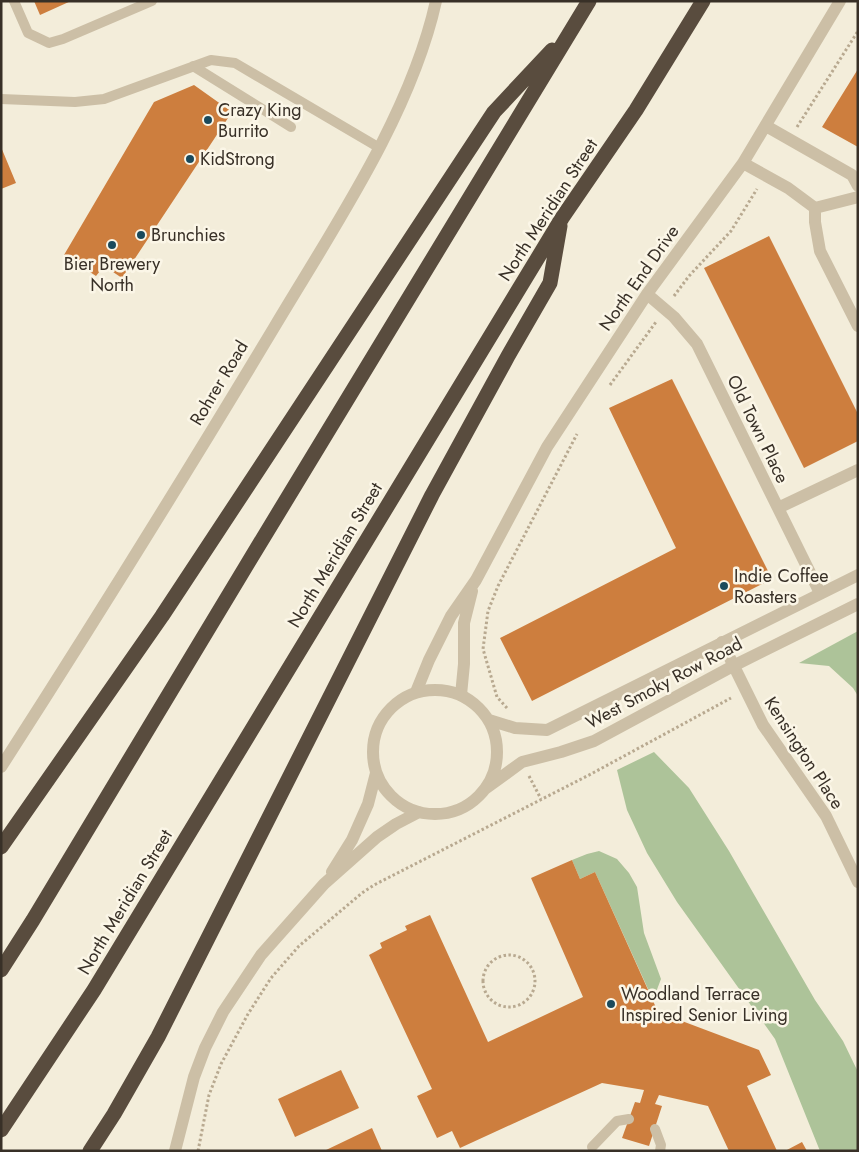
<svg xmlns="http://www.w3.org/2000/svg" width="859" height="1152" font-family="Jost,sans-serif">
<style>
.green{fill:#adc399}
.building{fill:#cd7e3e}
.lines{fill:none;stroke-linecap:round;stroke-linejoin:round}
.path{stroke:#b8a990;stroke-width:3;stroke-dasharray:2.5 2.5;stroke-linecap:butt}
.service{stroke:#ccbfa6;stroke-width:10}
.minor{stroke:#ccbfa6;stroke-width:12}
.tertiary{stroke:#ccbfa6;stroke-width:12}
.motorway{stroke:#594c3e;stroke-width:15}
.poi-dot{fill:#1a4a5c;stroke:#fbf6e7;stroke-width:2}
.labels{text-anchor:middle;stroke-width:5;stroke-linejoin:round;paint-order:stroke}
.poi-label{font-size:18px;fill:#383027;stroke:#fbf6e7;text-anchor:start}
.street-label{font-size:18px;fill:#383027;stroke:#fbf6e7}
</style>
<rect width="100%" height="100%" fill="#f3edda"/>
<!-- green -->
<path class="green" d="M858,631v65l-5,-8 -24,-22 -30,-3z
M654,752l35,36 40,63 86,149 28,41 15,31v79h-38l-45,-112 -98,-137 -30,-49 -20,-43 -10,-40z
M599,851l18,8 12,14 8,14 7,46 17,46 -8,21 -58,-128 -15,7 -8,-19 15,-6z"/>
<!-- building -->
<path class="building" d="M34,1h37l-31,14z
M858,69v78l-36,-20z
M194,85l38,27 -110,166 -18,-12 -8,10 -32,-21 90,-153z
M1,147l15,36 -15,6z
M769,236l89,178v27l-54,27 -100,-200z
M672,379l100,200 -240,122 -32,-63 176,-90 -67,-140z
M572,860l8,19 15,-7 63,140 101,38 12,25 -24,11 30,65h-48l-21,-45 -49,-11 -4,9 7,2 -13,40 -27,-8 13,-36 5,1 4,-13 -42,-7 -142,65 -8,-17 -15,7 -20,-42 15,-7 -63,-134 13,-7 -2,-5 27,-13 -2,-4 25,-11 58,127 95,-45 -52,-119z
M341,1070l18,38 -64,29 -17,-38z
M372,1128l10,23h-58z
M802,1142l5,9h-22z"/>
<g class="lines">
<!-- path -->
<path class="path" d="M797,127l61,-96
M674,296l15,-20 42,-45 26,-42
M610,385l46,-63
M507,708l-10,-11 -14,-48 5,-38 10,-25 79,-152
M529,776l12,23
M483 981a26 26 0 1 1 52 0a26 26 0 1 1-52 0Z
M198,1151l11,-56 12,-31 27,-50 23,-36 28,-32 63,-53 12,-8 217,-111 140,-76"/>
<!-- service -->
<path class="service" d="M14,1l14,32 21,10 14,-4 89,-38
M193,66l98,61
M1,99l74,3 29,-3 107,-39 24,3 143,84
M655,1129l6,16 -1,6
M592,1147l25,-26 12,-2"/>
<!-- minor -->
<path class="minor" d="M766,126l86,49 6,11
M743,163l45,25 27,20 43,-11
M815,208v14l5,29 38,75
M647,294l27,23 23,27 123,249
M778,508l80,-38
M722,642l41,83 63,91 32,66
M416,692l13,-32 22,-44 25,-36 71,-133 100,-153 96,-131 97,-162
M461,695l3,-31v-41l8,-32
M1,767c94,-146 185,-293 274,-441 59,-99 136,-212 161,-325"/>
<!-- tertiary -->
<path class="tertiary" d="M373 752a62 62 0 1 1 124 0a62 62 0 1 1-124 0Z
M489,720l26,8 32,2 311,-155
M485,789l37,-27 39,-10 33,-11 139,-75 125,-62
M332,872l20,-32 16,-36 8,-31
M175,1151l19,-74 11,-29 18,-36 38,-57 63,-71 53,-47 19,-13 23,-12"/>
<!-- motorway -->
<path class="motorway" d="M1,847l161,-231 332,-504 58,-62
M1,970l32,-50 215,-357 341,-562
M1,1130l93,-140 468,-772 74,-108 67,-109
M90,1151l24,-37 44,-77 274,-542 76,-139 42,-73 10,-57"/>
</g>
<!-- markers -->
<g class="poi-dot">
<circle cx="208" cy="120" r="5"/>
<circle cx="190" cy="159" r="5"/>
<circle cx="141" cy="235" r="5"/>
<circle cx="112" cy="245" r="5"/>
<circle cx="724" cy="586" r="5"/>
<circle cx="611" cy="1004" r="5"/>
</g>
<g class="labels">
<!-- poi labels -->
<g class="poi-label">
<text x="218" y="116">Crazy King<tspan x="218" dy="21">Burrito</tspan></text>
<text x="200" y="165">KidStrong</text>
<text x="151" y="241">Brunchies</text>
<text x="112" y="270" text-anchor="middle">Bier Brewery<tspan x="112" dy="21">North</tspan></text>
<text x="734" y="582">Indie Coffee<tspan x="734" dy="21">Roasters</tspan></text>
<text x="621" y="1000">Woodland Terrace<tspan x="621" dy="21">Inspired Senior Living</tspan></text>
</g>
<!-- street labels -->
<g class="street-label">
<text transform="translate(548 210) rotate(-57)" y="6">North Meridian Street</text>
<text transform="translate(639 278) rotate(-55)" y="6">North End Drive</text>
<text transform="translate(219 383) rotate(-59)" y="6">Rohrer Road</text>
<text transform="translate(758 429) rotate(64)" y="6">Old Town Place</text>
<text transform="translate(335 555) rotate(-59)" y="6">North Meridian Street</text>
<text transform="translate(664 683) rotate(-28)" y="6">West Smoky Row Road</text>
<text transform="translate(804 753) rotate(57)" y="6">Kensington Place</text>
<text transform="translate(125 902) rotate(-59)" y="6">North Meridian Street</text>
</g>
</g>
<!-- border -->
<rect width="859" height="1152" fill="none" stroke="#383027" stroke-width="5"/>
</svg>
